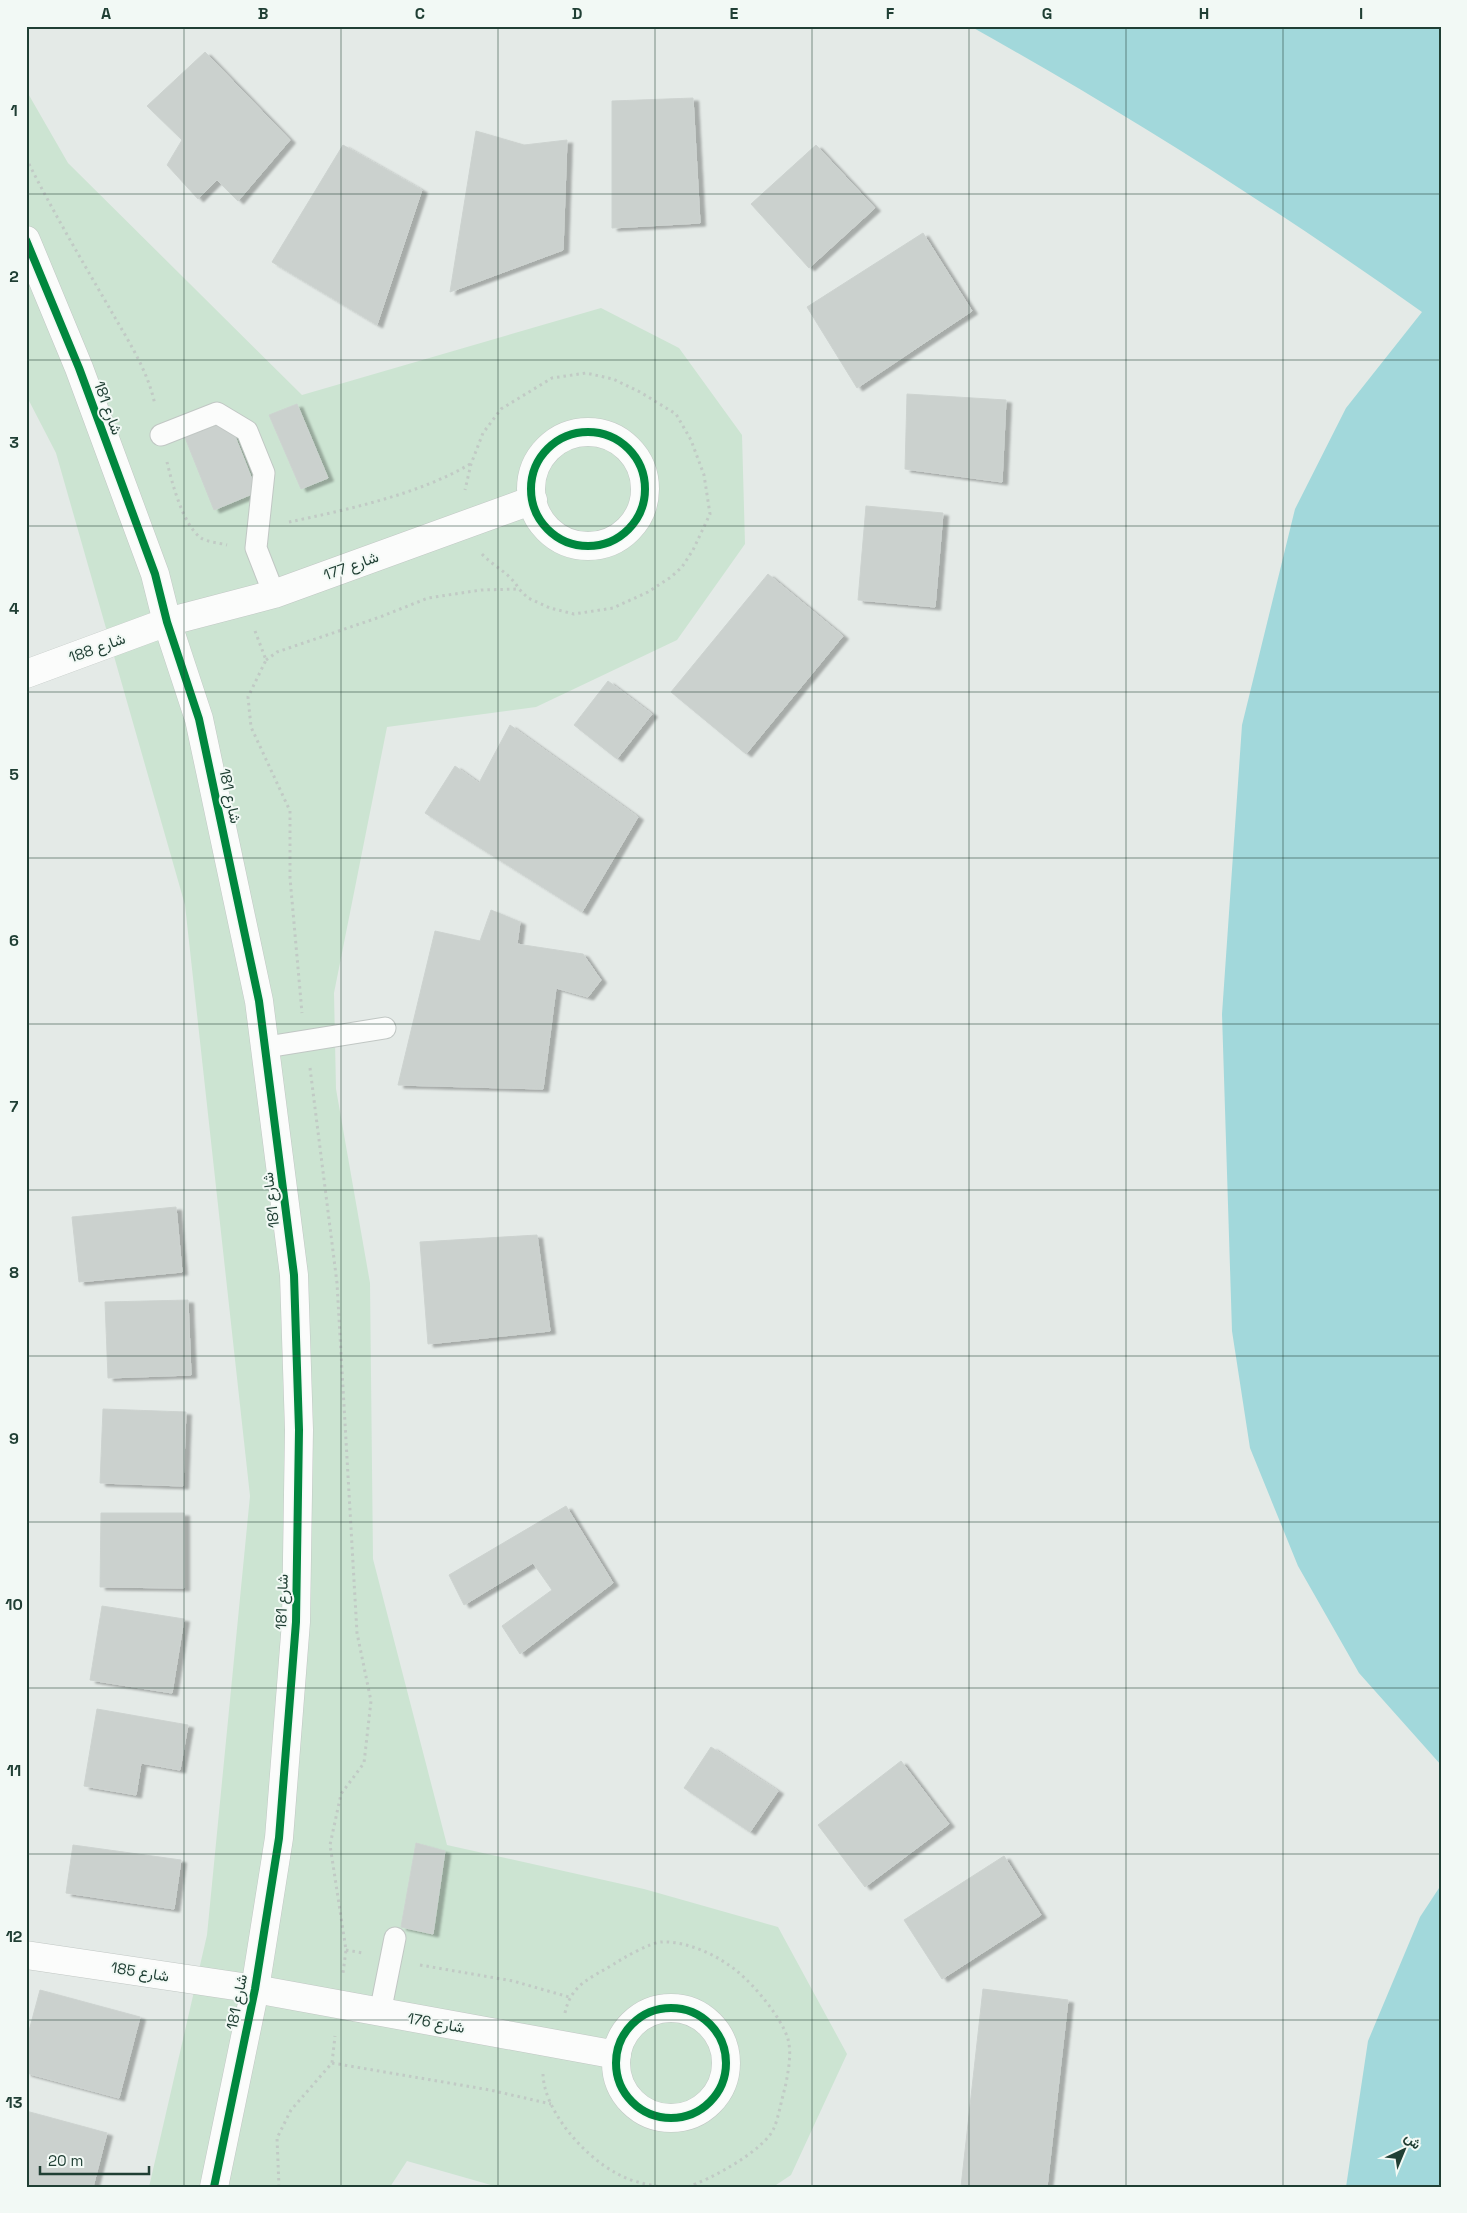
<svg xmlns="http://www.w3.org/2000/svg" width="1467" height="2213" font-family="'Space Grotesk',Vazirmatn,sans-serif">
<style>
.green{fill:#cce4d2}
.water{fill:#a2d8db}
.building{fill:#cbd1ce;stroke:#cdd3d0;filter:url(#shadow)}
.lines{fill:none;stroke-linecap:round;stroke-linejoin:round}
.lane-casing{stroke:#c1c7c4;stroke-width:23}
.street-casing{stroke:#c1c7c4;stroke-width:29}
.path{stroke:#c1cac5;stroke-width:3;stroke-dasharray:2.5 4;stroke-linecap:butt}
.lane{stroke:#fbfcfb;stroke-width:21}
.street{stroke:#fbfcfb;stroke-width:28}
.cycleway-casing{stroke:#f2f9f5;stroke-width:11}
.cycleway{stroke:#00873e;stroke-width:8}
.grid{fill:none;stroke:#203f34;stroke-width:1;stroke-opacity:0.55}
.labels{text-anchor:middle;stroke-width:4;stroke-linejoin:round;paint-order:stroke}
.street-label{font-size:15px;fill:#203f34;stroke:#f2f9f5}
.neatline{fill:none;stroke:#203f34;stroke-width:2}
.grid-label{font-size:16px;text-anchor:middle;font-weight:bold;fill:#203f34}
</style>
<defs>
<filter id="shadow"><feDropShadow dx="5.5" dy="3" stdDeviation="1" flood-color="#0004"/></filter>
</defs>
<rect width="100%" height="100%" fill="#e4eae7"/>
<!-- green -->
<path class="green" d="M26,90l42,73 234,232 299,-87 78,40 63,87 3,109 -68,96 -141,67 -149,20 -53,266 2,96 34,194 3,276 74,286 197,44 134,38 69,127 -56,121 -18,12h-275l-91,-26 -17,26h-241l58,-252 43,-439 -65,-591 -129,-452 -30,-58z"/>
<!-- water -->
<path class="water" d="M970,26h471v1739l-82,-92 -61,-107 -48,-118 -18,-117 -10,-317 20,-289 53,-216 51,-101 76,-96c-145,-103 -296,-199 -452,-286z
M1441,1885v302h-95l22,-146 52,-124z"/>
<!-- building -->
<path class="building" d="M205,52l85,88 -52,61 -21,-21 -19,19 -31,-34 15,-25 -35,-34z
M693,98l7,125 -88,5v-127z
M476,131l48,14 43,-5 -4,110 -113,42z
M343,145l79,45 -45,135 -105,-63z
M816,145l59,63 -66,60 -58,-64z
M923,233l49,78 -115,77 -50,-81z
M907,394l99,6 -4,82 -97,-13z
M297,404l31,74 -27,11 -32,-74z
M229,421l28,71 -43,18 -30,-75z
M866,506l77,7 -8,94 -77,-7z
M768,574l75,62 -97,118 -75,-62z
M608,681l44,33 -35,45 -43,-34z
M510,725l128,92 -56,95 -157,-99 30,-47 24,17z
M491,910l29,12 -3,22 66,10 18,26 -13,17 -32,-9 -13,101 -145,-4 37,-154 45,10z
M176,1207l6,65 -103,10 -7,-65z
M537,1235l13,96 -122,13 -8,-102z
M188,1300l3,75 -83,3 -3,-76z
M103,1409l83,3 -3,74 -83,-3z
M566,1506l47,77 -93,71 -18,-28 50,-36 -19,-27 -69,42 -15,-30z
M101,1513h83v75l-84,-1z
M102,1606l82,13 -12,74 -82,-13z
M97,1709l91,16 -8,45 -39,-7 -5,32 -52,-9z
M711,1747l67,44 -28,41 -66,-44z
M901,1761l48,63 -84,63 -47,-62z
M416,1843l29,8 -12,83 -32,-7z
M73,1845l108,15 -7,49 -108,-16z
M1004,1856l37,59 -99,64 -38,-59z
M983,1989l85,11 -21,187h-86z
M40,1990l100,27 -21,81 -93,-25v-31z
M26,2111l81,22 -14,54h-67z"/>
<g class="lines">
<defs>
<path id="lane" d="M161,435l56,-22 30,18 17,42 -8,75 18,46
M267,1047l118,-19
M380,2013l15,-75"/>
<path id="street" d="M26,240l53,128 76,206 12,48 32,97 60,282 35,274 5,155 -3,192 -17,216 -24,151 -41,198
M531 489a57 57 0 1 1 114 0a57 57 0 1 1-114 0Z
M26,674l141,-52 107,-28 259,-94
M26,1955l229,34 362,66
M616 2063a55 55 0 1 1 110 0a55 55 0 1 1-110 0Z"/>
</defs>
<!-- lane casing -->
<use href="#lane" class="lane-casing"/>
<!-- street casing -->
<use href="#street" class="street-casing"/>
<!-- path -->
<path class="path" d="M26,158c26,52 55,101 84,151 17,30 38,61 45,96
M167,462c5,21 16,63 34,76 6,4 19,5 26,7
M289,522c57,-12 131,-28 181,-58
M482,554c12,13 28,19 37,35
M255,631l11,29 -18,37 3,30 39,84v67l12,135
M266,660l11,-8 103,-35 48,-19 53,-8 38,-1 9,9 22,10 24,6 39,-6 35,-16 23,-15 11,-10 11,-17 17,-36 -6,-39 -13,-35 -15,-26 -36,-22 -27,-13 -27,-6 -34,5 -51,31 -18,24 -12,31 -6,26
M310,1068l27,215 20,350 14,68 -7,62 -23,31 -11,51 16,105 -3,23
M346,1950l17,3
M420,1965l93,16 56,16
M565,2013c6,-29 26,-35 49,-49 9,-6 37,-22 48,-22 26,-1 57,14 76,30 17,14 43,45 50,67 4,15 0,34 -3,49 -4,13 -6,28 -11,40 -9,22 -64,52 -87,59
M332,2063l158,27 61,14
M543,2074c1,37 41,82 73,99 13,8 29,11 44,14
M279,2187l-2,-49 14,-28 41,-47 3,-27"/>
<!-- lane -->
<use href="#lane" class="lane"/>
<!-- street -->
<use href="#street" class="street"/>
<defs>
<path id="cycleway" d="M26,240l53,128 76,206 12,48 32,97 60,282 35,274 5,155 -3,192 -17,216 -24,151 -41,198
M531 489a57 57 0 1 1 114 0a57 57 0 1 1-114 0Z
M616 2063a55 55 0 1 1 110 0a55 55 0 1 1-110 0Z"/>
</defs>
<!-- cycleway casing -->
<use href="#cycleway" class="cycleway-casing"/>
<!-- cycleway -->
<use href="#cycleway" class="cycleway"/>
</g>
<!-- grid -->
<path class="grid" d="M184,26v2161M341,26v2161M498,26v2161M655,26v2161M812,26v2161M969,26v2161M1126,26v2161M1283,26v2161M26,194h1415M26,360h1415M26,526h1415M26,692h1415M26,858h1415M26,1024h1415M26,1190h1415M26,1356h1415M26,1522h1415M26,1688h1415M26,1854h1415M26,2020h1415"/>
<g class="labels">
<!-- street labels -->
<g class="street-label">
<text transform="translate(108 408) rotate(70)" y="5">شارع 181</text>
<text transform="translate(351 566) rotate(-20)" y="5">شارع 177</text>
<text transform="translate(97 648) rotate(-20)" y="5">شارع 188</text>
<text transform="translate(230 796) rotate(78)" y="5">شارع 181</text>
<text transform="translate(271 1200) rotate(-97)" y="5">شارع 181</text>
<text transform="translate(282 1602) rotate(-88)" y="5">شارع 181</text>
<text transform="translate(140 1972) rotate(9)" y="5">شارع 185</text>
<text transform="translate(237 2002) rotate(-79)" y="5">شارع 181</text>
<text transform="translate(436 2023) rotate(10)" y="5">شارع 176</text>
</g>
</g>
<!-- border -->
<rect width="1467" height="2213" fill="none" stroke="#f2f9f5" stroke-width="55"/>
<!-- north arrow -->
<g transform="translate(1404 2150) rotate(44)" stroke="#f2f9f5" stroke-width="4" paint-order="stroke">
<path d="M0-4L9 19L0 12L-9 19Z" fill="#203f34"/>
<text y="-8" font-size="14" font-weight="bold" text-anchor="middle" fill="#203f34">ش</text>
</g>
<!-- scale -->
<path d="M40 2166v8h109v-8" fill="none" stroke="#203f34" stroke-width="2.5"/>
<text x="48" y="2166" font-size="15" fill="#203f34" stroke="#f2f9f5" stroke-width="4" paint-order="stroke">20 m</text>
<rect x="28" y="28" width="1412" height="2158" class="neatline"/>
<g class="grid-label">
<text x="106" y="19">A</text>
<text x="263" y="19">B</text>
<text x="420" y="19">C</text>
<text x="577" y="19">D</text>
<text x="734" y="19">E</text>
<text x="890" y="19">F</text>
<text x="1047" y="19">G</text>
<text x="1204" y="19">H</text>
<text x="1361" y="19">I</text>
<text x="14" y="116">1</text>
<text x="14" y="282">2</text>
<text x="14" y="448">3</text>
<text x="14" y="614">4</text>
<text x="14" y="780">5</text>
<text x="14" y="946">6</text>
<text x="14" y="1112">7</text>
<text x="14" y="1278">8</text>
<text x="14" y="1444">9</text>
<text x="14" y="1610">10</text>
<text x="14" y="1776">11</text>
<text x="14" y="1942">12</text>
<text x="14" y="2108">13</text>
</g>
</svg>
